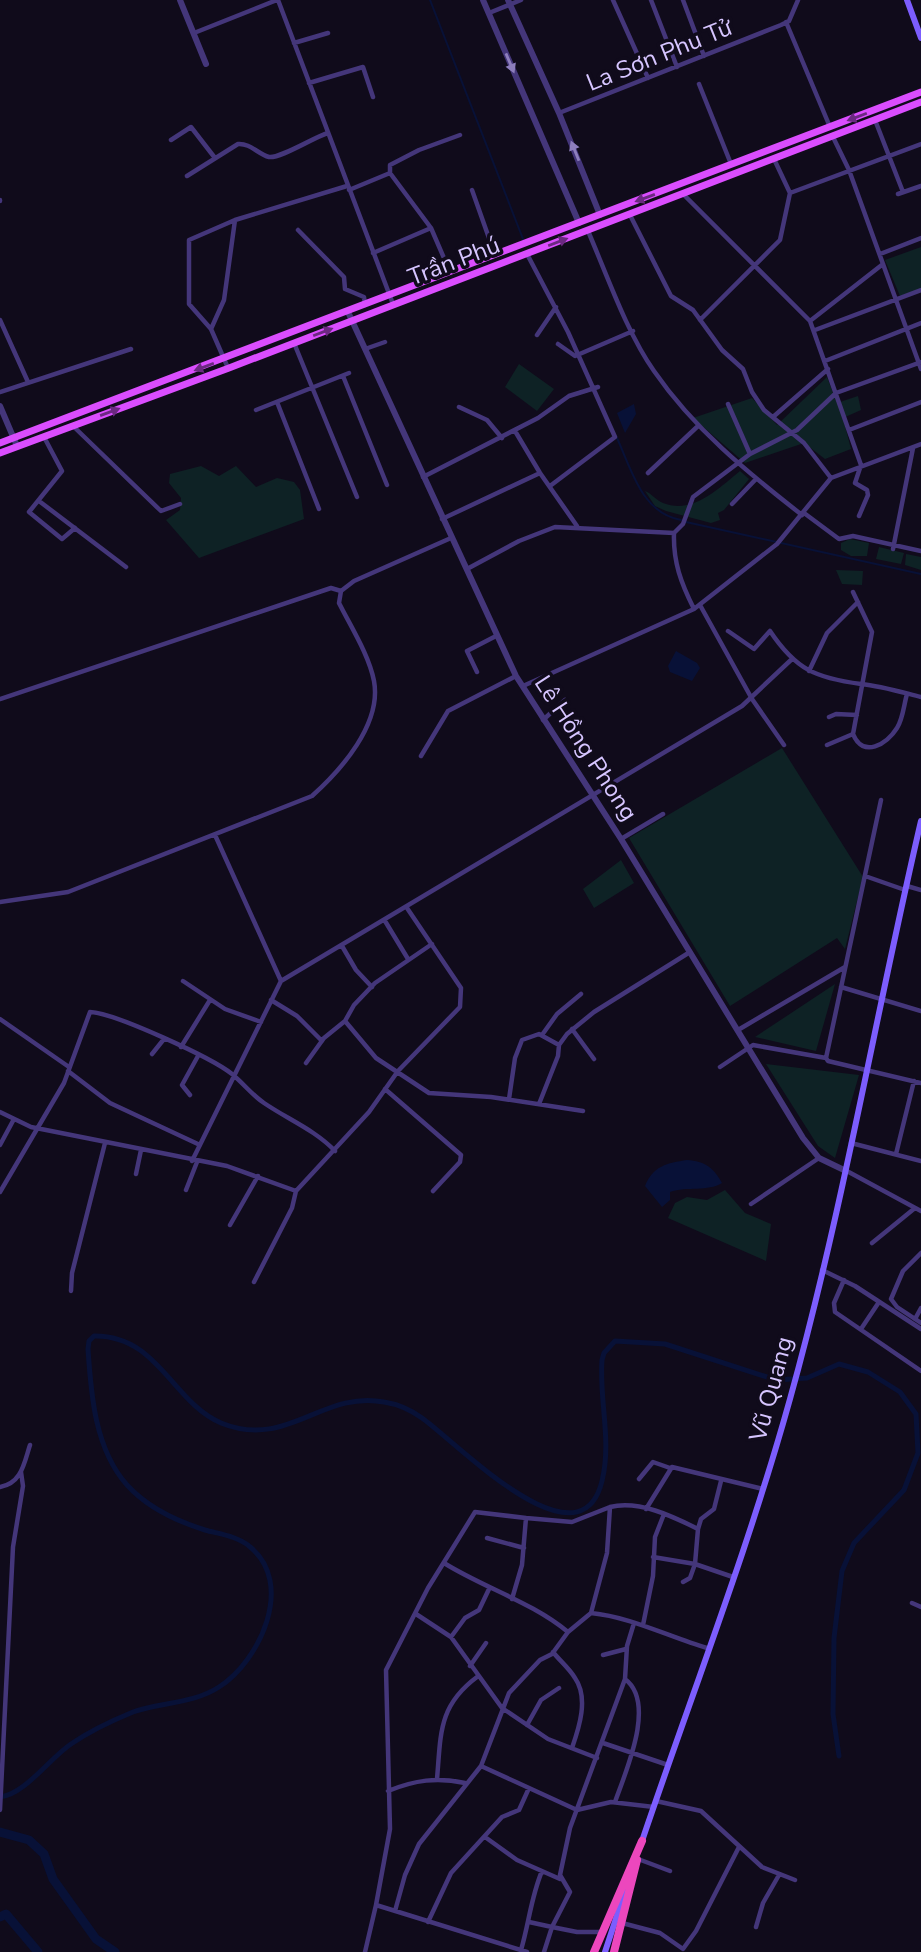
<svg xmlns="http://www.w3.org/2000/svg" width="921" height="1952" font-family="'Nunito Sans',sans-serif">
<style>
.green{fill:#0e2225}
.water{fill:#081137}
.lines{fill:none;stroke-linecap:round;stroke-linejoin:round}
.stream{stroke:#081137;stroke-width:2}
.canal{stroke:#081137;stroke-width:5}
.river{stroke:#081137;stroke-width:9}
.minor{stroke:#44367a;stroke-width:4.5}
.tertiary{stroke:#44367a;stroke-width:6}
.secondary{stroke:#7c5dfe;stroke-width:6}
.primary{stroke:#da4dfe;stroke-width:7}
.trunk{stroke:#ec47bd;stroke-width:8}
.oneway{fill:#8d7ebc}
.oneway2{fill:#6b2981}
.labels{text-anchor:middle;stroke-width:7;stroke-linejoin:round;paint-order:stroke}
.street-label{font-size:24px;fill:#d6c5ff;stroke:#100b1b}
</style>
<rect width="100%" height="100%" fill="#100b1b"/>
<!-- green -->
<path class="green" d="M921,247v42l-21,7 -15,-36z
M519,364l35,25 -17,22 -32,-24z
M827,377l10,26 21,-7 3,14 -18,8 8,31 -26,10 -21,-16 -59,20 -52,-45 59,-20 25,27z
M201,466l18,10 17,-10 20,21 21,-9 17,4 6,8 4,29 -105,39 -33,-38 14,-10 1,-12 -12,-15 1,-9z
M740,471l9,8 -25,31 -6,3 2,7 -9,3 -45,-12 -11,-5 -10,-15c6,2 11,9 18,12 30,12 56,-15 77,-32z
M850,539l19,4 -2,13h-16l-10,-6v-7z
M879,547l25,6 -3,11 -25,-5z
M906,554l15,3v13l-16,-5z
M836,570l27,1 -1,14 -20,-1z
M782,748l81,129 -18,72 -8,-11 -107,68 -101,-168z
M621,860l13,23 -40,25 -11,-19z
M835,984l-19,67 -61,-14z
M766,1064l93,11 -24,83 -17,-12z
M725,1190l20,23 26,11 -5,37 -98,-43 7,-15 12,-6 20,3z"/>
<!-- water -->
<path class="water" d="M634,404l2,10 -11,19 -8,-20z
M676,651l21,12 3,5 -8,13 -22,-9 -2,-6z
M687,1160c18,1 27,8 35,23 -14,9 -35,3 -52,9v8l-8,7 -17,-21c8,-20 22,-23 42,-26z"/>
<g class="lines">
<!-- stream -->
<path class="stream" d="M430,0l93,239
M617,438c15,33 25,75 64,82
M686,522l235,52"/>
<!-- canal -->
<path class="canal" d="M0,1797c24,-2 50,-39 71,-53 19,-13 40,-23 62,-32 28,-10 60,-8 86,-25 41,-26 77,-104 30,-141 -12,-10 -30,-12 -44,-16 -29,-9 -58,-23 -78,-45 -32,-36 -36,-90 -39,-136l1,-8 5,-5c64,-1 78,66 127,87 66,27 101,-33 163,-21 13,2 27,8 38,16 33,23 158,154 180,63 10,-41 -3,-80 0,-121l2,-7 11,-12 50,3 111,36 31,-2 32,-14 29,8 32,20 16,22 2,39 -14,37 -50,53 -12,28 -8,67 -1,76 6,42"/>
<!-- river -->
<path class="river" d="M0,1832l29,8 15,14 9,25 43,60 19,13
M0,1917l6,-3 32,38"/>
<!-- minor -->
<path class="minor" d="M278,0l115,304
M613,0l35,78
M651,0l26,67
M683,0l21,56
M489,13l32,-13
M786,22l44,105
M194,33l83,-33
M294,43l34,-10
M309,83l54,-16 10,30
M699,84l32,80
M559,113l222,-88 8,-4 9,-21
M875,120l28,72
M833,137l16,33 72,199
M171,140l20,-13 24,31
M390,173l41,55
M187,176l51,-32c12,-1 20,10 31,13 11,2 45,-20 59,-24
M349,190l41,-17v-8l29,-15 41,-15
M472,190l23,65
M790,193l131,-49
M683,194l127,127 51,144 -6,18 12,7 1,5 -9,21
M898,194l23,-8
M0,201v-1
M630,215l41,81 22,14 29,40 21,19 9,23 12,18 40,33 27,35
M298,230l46,47 1,12 19,8 1,8
M588,231c19,44 39,102 66,140 40,58 93,101 148,144
M373,253l58,-25 19,44
M527,254l41,78 47,105 -65,49
M880,254l41,-16
M0,320l28,62
M700,320l80,-80 10,-47 -16,-34
M810,321l73,-57
M211,329l-22,-25v-64l46,-20
M815,330l106,-40
M537,335l19,-28
M294,343l63,154
M558,344l17,12 58,-25
M365,349l20,-7
M825,361l96,-38
M228,368l-17,-39 13,-29 11,-80 112,-34
M343,376l44,109
M0,392l131,-43
M277,402l42,107
M728,404l22,50
M459,407l28,13 15,18
M256,410l93,-37
M773,417l55,-48
M73,426l88,85 19,-7
M849,430l72,-28
M515,431l25,42 37,53
M44,437l18,34 -33,41 33,27 13,-11
M648,473l50,-47
M423,477l115,-59 31,-22 29,-9
M39,501l87,66
M732,504l24,-25
M804,513l35,26 14,-3 68,15
M442,519l98,-46
M893,549l20,-101
M467,569l52,-28 36,-14 119,6
M853,592l19,40 -19,102c10,25 34,10 44,-6 6,-9 7,-24 10,-34
M700,605l52,94 32,46
M694,609c-13,-26 -21,-47 -20,-76l9,-9 10,-27 57,-43 47,-24 39,-37 85,-31
M728,631l26,18 16,-18c26,39 46,47 91,53 20,2 40,8 60,13
M809,671l18,-38 31,-31
M477,672l-10,-21 29,-15
M523,686l171,-77 83,-65 54,-66 90,-34
M0,699l331,-111 10,3
M829,717l7,-3 21,1
M543,720l22,-20
M827,745l26,-11
M421,756l27,-45 68,-35
M881,800l-55,258 2,3 93,22
M215,835l66,146
M621,839l42,-25
M865,876l40,14
M907,886l14,4
M0,902l68,-10 244,-96c29,-26 70,-72 62,-115 -5,-26 -23,-54 -35,-78l2,-12 13,-10 97,-43
M385,921l23,38
M342,946l14,24 16,17
M183,981l42,28 36,13
M841,987l80,24
M271,1000l26,16 25,25
M0,1019l69,48
M345,1021l31,37 53,35 62,4 92,14
M572,1029l22,30
M738,1030l107,-63
M542,1035l15,-21 24,-20
M181,1047l29,-47
M152,1054l12,-15
M306,1063l18,-25 21,-17 9,-16 21,-22 57,-39
M720,1067l33,-22 73,13
M68,1071l42,32 90,42
M385,1089l76,66 -1,7 -27,29
M190,1095l-8,-10 16,-29
M509,1099l6,-41 7,-18 17,-6 20,11
M539,1104l19,-48 1,-11 8,-11 27,-22 96,-60
M0,1112l31,15 196,39 69,25
M851,1143l70,18
M0,1145l14,-26
M896,1154l18,-73
M192,1161l89,-180 461,-275 50,-47
M845,1170l76,41
M136,1174l5,-24
M186,1190l11,-28
M0,1192l64,-109 26,-71c25,1 122,46 142,62 12,10 20,21 32,29 25,17 51,27 71,48
M751,1204l68,-46
M230,1225l28,-49
M872,1243l43,-35
M921,1253l-18,18 -12,28 6,8 24,16
M822,1270l33,16 66,43
M844,1280l-10,23 1,9 86,59
M254,1282l38,-74 4,-17 73,-79 29,-41 62,-64 1,-19 -54,-80
M71,1291l1,-18 33,-130
M915,1319l6,-11
M861,1329l18,-27
M639,1479l14,-17 17,6
M0,1487c22,-4 24,-24 30,-42
M646,1509l26,-42 91,22
M526,1518l46,4 38,-15
M698,1529l3,-10 13,-10 7,-28
M487,1538l37,10
M653,1557l42,7 -5,14 -7,4
M444,1563c40,25 88,39 124,69
M912,1603l9,4
M591,1613c40,4 78,24 116,35
M416,1614l35,23 51,71 46,31 49,19
M643,1625l10,-49 2,-39 9,-23
M451,1637l14,-19 14,-8 10,-21
M553,1652c7,9 16,16 22,26 14,20 4,50 -3,70
M603,1655l23,-6
M470,1666l16,-23
M625,1679l2,-33 7,-23
M527,1725l14,-25 18,-12
M603,1743l65,22
M437,1779c4,-45 1,-73 40,-102
M388,1791c27,-11 49,-14 77,-8
M656,1801l45,10 61,56 33,13
M654,1807l-43,-5 -34,8 -96,-44 28,-73 31,-33 12,-6 16,-22 23,-19 16,-60 3,-46c29,-7 62,9 88,22l-3,35 38,13
M0,1810l13,-263 10,-61 -2,-14
M485,1837l32,23 43,19
M638,1859l32,12
M376,1905l14,-76 -4,-159 42,-82 47,-76 51,6 -4,47 -10,34
M395,1911l10,-36 14,-31 62,-78
M428,1922l23,-49 51,-56 17,-7 10,-22
M529,1922l23,5 -8,25
M622,1923l38,10 23,16 13,-18 43,-84
M756,1927l7,-24 16,-28
M602,1932h-25l-25,-5 18,-35 -10,-17 10,-47 55,-149c32,24 0,94 -10,123
M521,1950c8,-27 10,-53 21,-79
M365,1952l11,-47 151,47"/>
<!-- tertiary -->
<path class="tertiary" d="M180,0l26,64
M483,0l96,223
M508,0l51,113 41,102
M348,312l168,364 105,163 182,299 16,20 25,12
M0,406l17,40"/>
<!-- secondary -->
<path class="secondary" d="M907,0l14,38
M641,1844c50,-148 107,-294 149,-445 53,-190 86,-386 131,-578
M605,1952l21,-64"/>
<!-- primary -->
<path class="primary" d="M0,443l921,-351
M0,453l229,-85 692,-266"/>
<!-- trunk -->
<path class="trunk" d="M594,1952l48,-111
M614,1952l23,-92"/>
</g>
<!-- one-way arrows -->
<defs><path id="oneway-solid" d="M-6-.8H1V-3.2L6.5 0L1 3.2V.8H-6Z" transform="scale(1.75)"/></defs>
<g class="oneway">
<use href="#oneway-solid" transform="translate(510 63) rotate(67)"/>
<use href="#oneway-solid" transform="translate(575 151) rotate(-112)"/>
</g>
<g class="oneway2">
<use href="#oneway-solid" transform="translate(857 117) rotate(159)"/>
<use href="#oneway-solid" transform="translate(645 198) rotate(160)"/>
<use href="#oneway-solid" transform="translate(558 242) rotate(-21)"/>
<use href="#oneway-solid" transform="translate(323 332) rotate(-21)"/>
<use href="#oneway-solid" transform="translate(204 367) rotate(159)"/>
<use href="#oneway-solid" transform="translate(110 412) rotate(-20)"/>
</g>
<g class="labels">
<!-- street labels -->
<g class="street-label">
<text transform="translate(659 55) rotate(-22)" y="8">La Sơn Phu Tử</text>
<text transform="translate(454 261) rotate(-21)" y="8">Trần Phú</text>
<text transform="translate(586 748) rotate(57)" y="8">Lê Hồng Phong</text>
<text transform="translate(771 1389) rotate(-75)" y="8">Vũ Quang</text>
</g>
</g>
</svg>
